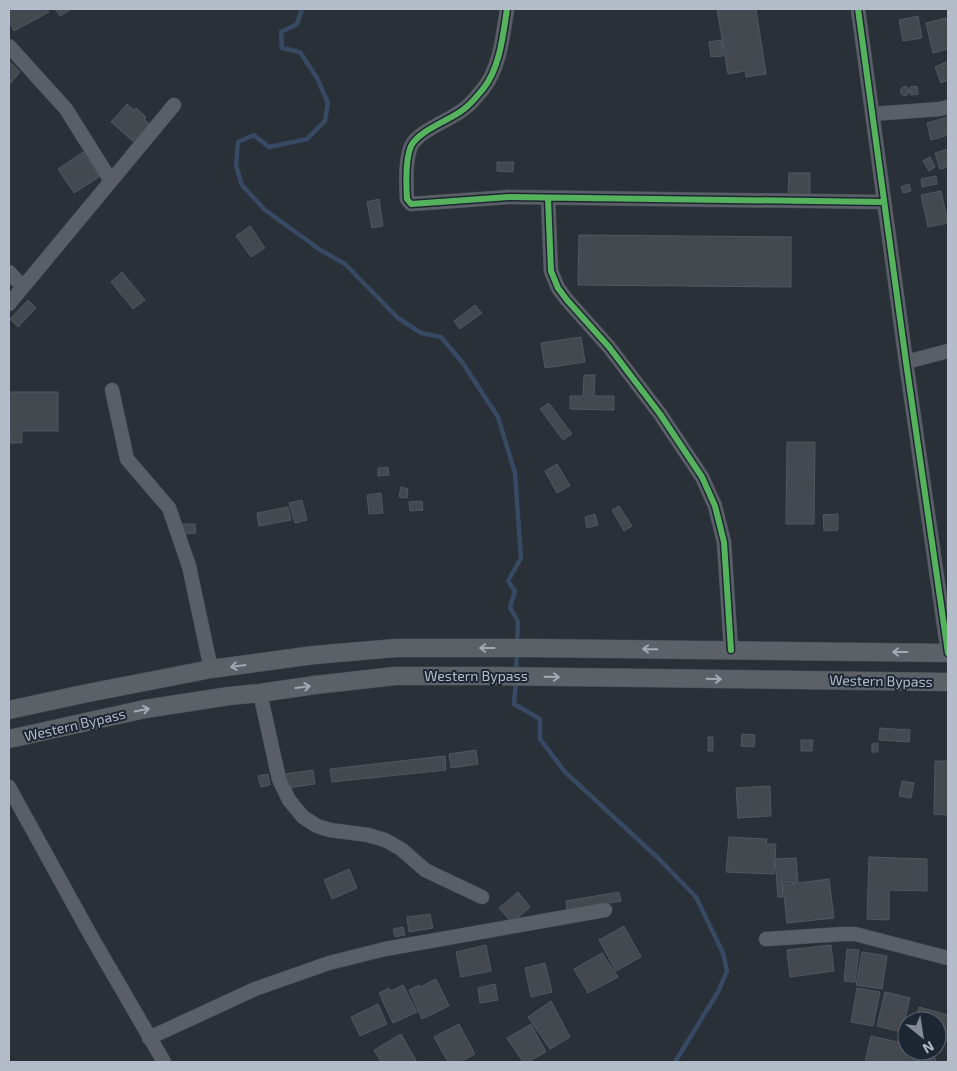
<svg xmlns="http://www.w3.org/2000/svg" width="957" height="1071" font-family="'Exo 2',sans-serif">
<style>
.lines{fill:none;stroke-linecap:round;stroke-linejoin:round}
.stream{stroke:#384963;stroke-width:4.5}
.building{fill:#444950;stroke:#52575f}
.minor-casing{stroke:#484c53;stroke-width:15}
.major-casing{stroke:#484c55;stroke-width:19}
.minor{stroke:#5a5e66;stroke-width:14}
.major{stroke:#5c6168;stroke-width:18}
.cycleway-casing{stroke:#1d2633;stroke-width:9}
.cycleway{stroke:#56b35d;stroke-width:6}
.oneway{stroke:#a2aab6}
.labels{text-anchor:middle;stroke-width:4;stroke-linejoin:round;paint-order:stroke}
.street-label{font-size:14px;fill:#b4bcc9;stroke:#1d2633}
</style>
<rect width="100%" height="100%" fill="#2a3038"/>
<g class="lines">
<!-- stream -->
<path class="stream" d="M302,9l-5,15 -16,8 1,16 18,4 17,26 11,25 -3,18 -18,18 -38,8 -15,-12 -16,7 -2,24 6,19 23,25 54,39 26,15 53,54 23,15 20,4 21,25 36,55 17,56 6,85 -13,23 7,10 -5,16 8,15 -1,21
M516,673l1,-22
M516,681l-2,23 26,15v20l25,33 92,85 39,40 27,56 4,18 -9,21 -43,70"/>
</g>
<!-- building -->
<path class="building" d="M9,9h38l2,3 -35,19 -5,-10z
M55,9h17l-12,7z
M717,9h39l10,65 -20,3 -1,-6 -17,3z
M918,16l4,22 -19,3 -4,-21z
M946,18l2,7v24l-15,4 -7,-30z
M722,40l1,16 -12,1 -2,-15z
M9,61l11,11 -11,13z
M948,61v19l-7,3 -6,-16z
M917,86l1,8 -7,1 -1,-8z
M900.5 91a4.5 4.5 0 1 1 9 0a4.5 4.5 0 1 1-9 0Z
M127,104l7,6 2,-2 10,9 -2,2 7,6 -16,18 -24,-21z
M948,117v18l-17,5 -4,-17z
M948,149v18l-8,2 -5,-16z
M83,152l16,25 -25,16 -16,-24z
M930,157l5,10 -6,4 -6,-10z
M497,162h17l-1,10 -16,-1z
M789,173h21v23l-22,1z
M936,176l1,8 -15,3 -1,-8z
M909,184l2,7 -8,2 -2,-6z
M941,191l7,32 -20,4 -7,-32z
M379,199l4,27 -11,2 -5,-26z
M250,226l15,22 -14,9 -15,-21z
M579,235l212,2v50l-213,-2z
M122,272l23,28 -12,9 -22,-27z
M28,300l8,8 -18,19 -8,-8z
M475,305l7,8 -22,16 -6,-8z
M581,337l4,25 -40,6 -4,-25z
M584,375h11l-1,21h20v14l-44,-1v-13h13z
M9,392h49v39h-36v12h-12v-10h-1z
M549,403l23,31 -9,6 -23,-31z
M787,442h28l-1,82h-28z
M557,464l13,22 -13,7 -12,-22z
M388,467l1,8 -11,1v-8z
M401,487l7,2 -1,9 -8,-1z
M381,493l2,20 -14,1 -2,-19z
M302,500l5,20 -12,3 -6,-20z
M422,501l1,9 -13,1 -1,-9z
M619,506l13,20 -8,5 -12,-21z
M288,507l3,13 -32,6 -2,-13z
M595,514l3,11 -11,3 -2,-11z
M838,514v16l-14,1 -1,-16z
M183,524h12l1,9 -13,1z
M880,728l30,2 -1,12 -30,-2z
M742,734l13,1 -1,12 -13,-1z
M708,737h5v14h-5z
M801,740h12l-1,11h-11z
M878,743v9h-6v-8z
M476,750l2,14 -27,4 -2,-14z
M445,756l1,14 -114,12 -2,-13z
M935,761h13v54l-14,-1z
M313,770l2,14 -28,4 -2,-14z
M268,774l2,11 -9,2 -3,-11z
M902,781l12,2 -3,15 -12,-2z
M770,786l1,30 -33,2 -2,-30z
M729,837l38,2 -1,5h10l-2,30 -48,-2z
M869,857l58,2v32l-38,-1v30l-22,-1z
M796,858l2,24 -16,1 1,14h-5l-3,-38z
M349,869l8,19 -25,11 -8,-19z
M829,879l5,39 -47,5 -4,-38z
M518,892l12,15 -18,16 -13,-15z
M619,892l2,9 -54,9 -1,-9z
M430,914l3,14 -24,4 -2,-15z
M624,926l17,31 -25,14 -17,-31z
M403,927l2,8 -10,2 -2,-8z
M486,945l5,26 -30,6 -5,-25z
M831,945l3,26 -44,6 -3,-27z
M847,949l12,1 -4,32 -11,-1z
M862,952l25,4 -5,33 -26,-4z
M602,953l16,24 -30,16 -14,-24z
M545,963l7,29 -21,5 -6,-29z
M436,979l13,27 -27,13 -13,-29 10,-5 1,2z
M495,984l3,16 -18,3 -2,-15z
M403,985l14,27 -24,11 -14,-30 10,-5 2,3z
M857,988l23,4 -7,34 -22,-4z
M885,992l25,6 -8,34 -25,-6z
M551,1001l19,36 -20,12 -22,-32z
M378,1004l9,20 -27,12 -9,-19z
M919,1007l29,8v27l-11,-3v-18h-22z
M459,1024l16,30 -15,8h-12l-14,-25z
M531,1024l15,28 -18,10h-5l-16,-24z
M401,1034l16,28h-36l-7,-12z
M871,1036l36,8v7h24l6,11h-72z"/>
<g class="lines">
<defs>
<path id="minor" d="M507,9c-4,26 -7,59 -24,80 -6,7 -12,15 -19,20 -13,11 -45,21 -53,37 -6,14 -5,37 -4,53l4,5 98,-7 375,5
M858,9l48,353 42,291
M9,46l57,63 45,72
M872,114l68,-5 8,-2
M548,198l3,73 7,17 9,12 42,47 51,67 42,63 13,29 9,36 7,108
M9,272l14,15
M9,304l165,-199
M906,362l42,-11
M112,390l15,69 42,49 20,58 22,103
M260,693l19,86 10,21 14,17 14,9 13,4 38,5 17,5 16,9 24,21 57,27
M9,787l82,149 73,126
M766,939l78,-5h11l93,24
M149,1038l106,-49 74,-26 56,-14 220,-39"/>
<path id="major" d="M9,710l74,-16 128,-25 103,-14 82,-7h136l416,5
M9,739l136,-30 84,-13 31,-3 55,-8 80,-9h103l450,6"/>
</defs>
<!-- minor casing -->
<use href="#minor" class="minor-casing"/>
<!-- major casing -->
<use href="#major" class="major-casing"/>
<!-- minor -->
<use href="#minor" class="minor"/>
<!-- major -->
<use href="#major" class="major"/>
<defs>
<path id="cycleway" d="M507,9c-4,26 -7,59 -24,80 -6,7 -12,15 -19,20 -13,11 -45,21 -53,37 -6,14 -5,37 -4,53l4,5 98,-7 375,5
M858,9l48,353 42,291
M548,198l3,73 7,17 9,12 42,47 51,67 42,63 13,29 9,36 7,108"/>
</defs>
<!-- cycleway casing -->
<use href="#cycleway" class="cycleway-casing"/>
<!-- cycleway -->
<use href="#cycleway" class="cycleway"/>
</g>
<!-- one-way arrows -->
<defs><path id="oneway-shaft" d="M-6 0H5M1.5-3L5.5 0L1.5 3" fill="none" stroke-width="1.6" stroke-linecap="round" stroke-linejoin="round" transform="scale(1.25)"/></defs>
<g class="oneway">
<use href="#oneway-shaft" transform="translate(487 648) rotate(180)"/>
<use href="#oneway-shaft" transform="translate(650 649) rotate(-179)"/>
<use href="#oneway-shaft" transform="translate(900 652) rotate(-180)"/>
<use href="#oneway-shaft" transform="translate(238 666) rotate(172)"/>
<use href="#oneway-shaft" transform="translate(552 677) rotate(1)"/>
<use href="#oneway-shaft" transform="translate(714 679) rotate(1)"/>
<use href="#oneway-shaft" transform="translate(303 687) rotate(-8)"/>
<use href="#oneway-shaft" transform="translate(142 710) rotate(-11)"/>
</g>
<g class="labels">
<!-- street labels -->
<g class="street-label">
<text x="476" y="681">Western Bypass</text>
<text transform="translate(881 681) rotate(1)" y="5">Western Bypass</text>
<text transform="translate(75 725) rotate(-13)" y="5">Western Bypass</text>
</g>
</g>
<!-- border -->
<rect width="957" height="1071" fill="none" stroke="#b4bcc9" stroke-width="20"/>
<!-- north arrow -->
<g transform="translate(922 1036) rotate(150)"><circle r="24" fill="#1d2633" stroke="#59626f"/>
<path d="M0-4L9 19L0 12L-9 19Z" fill="#848b96"/>
<text y="-8" font-size="14" font-weight="bold" text-anchor="middle" fill="#b4bcc9">N</text>
</g>
</svg>
